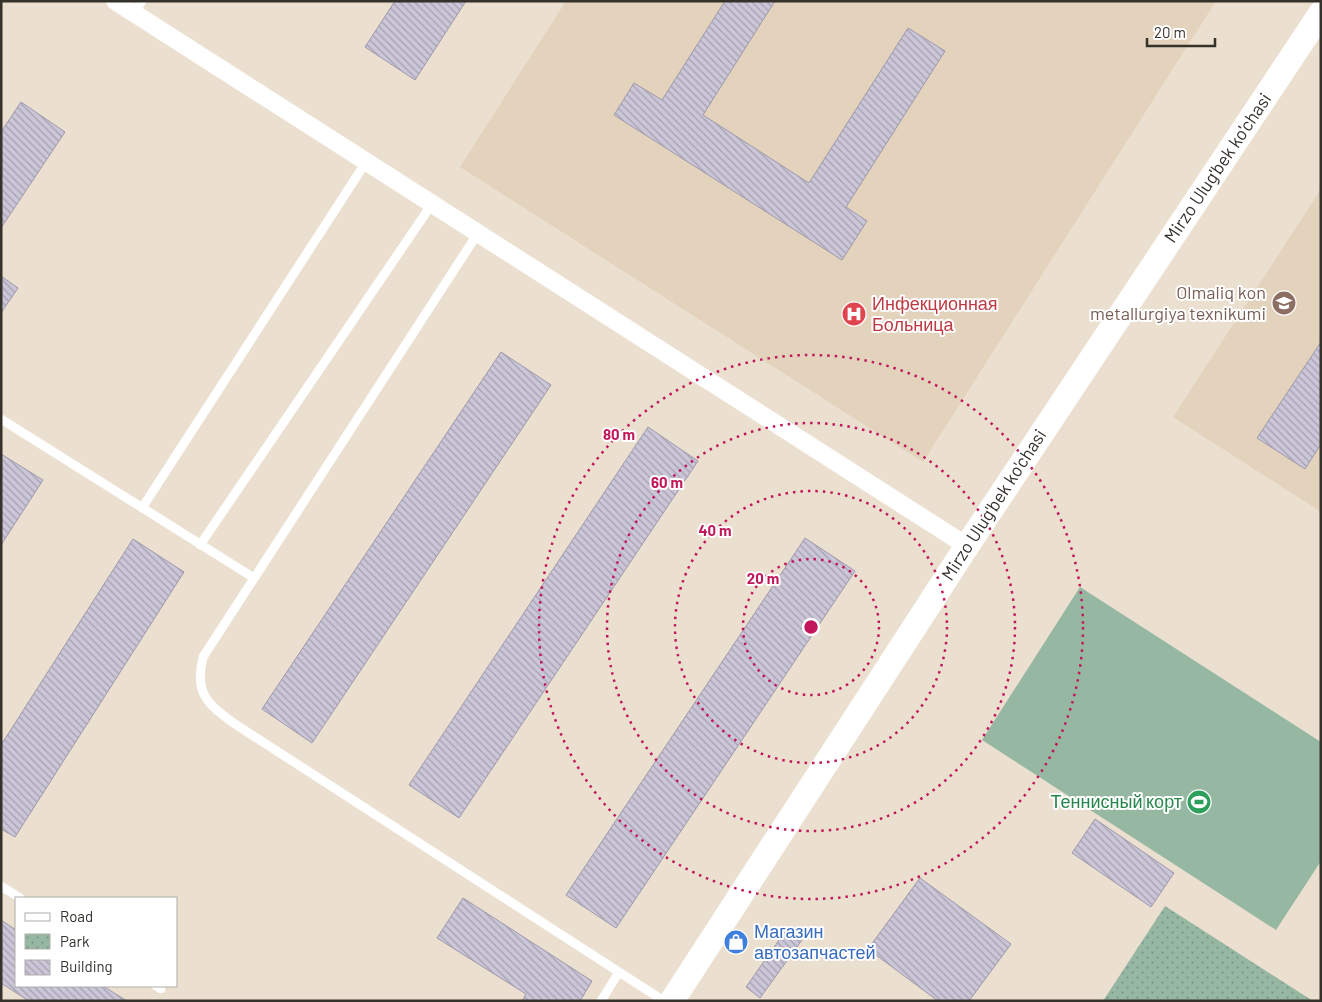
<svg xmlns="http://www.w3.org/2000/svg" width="1322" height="1002" font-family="Barlow,sans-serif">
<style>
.built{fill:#e3d3bc}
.grass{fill:#96b8a3}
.park{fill:url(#park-dots)}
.building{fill:url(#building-back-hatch);stroke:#9e99aa}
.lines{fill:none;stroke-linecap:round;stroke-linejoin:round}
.lane{stroke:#fff;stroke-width:9}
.street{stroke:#fff;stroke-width:18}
.secondary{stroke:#fff;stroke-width:25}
.ring{fill:none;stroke:#c2185b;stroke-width:2.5;stroke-dasharray:2.5 5}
.labels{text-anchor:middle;stroke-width:4;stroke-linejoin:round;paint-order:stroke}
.street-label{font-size:18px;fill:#35312b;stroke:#fff}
.education-label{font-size:18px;fill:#785e54;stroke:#fff;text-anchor:end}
.health-label{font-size:18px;fill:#be3a42;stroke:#fff;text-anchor:start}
.leisure-label{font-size:18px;fill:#27864d;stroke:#fff;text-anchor:end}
.shop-label{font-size:18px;fill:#366cbe;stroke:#fff;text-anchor:start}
.centre{fill:#c2185b;stroke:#fff;stroke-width:2.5}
.ring-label{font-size:15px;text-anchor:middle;font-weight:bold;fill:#c2185b;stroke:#fff;stroke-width:4;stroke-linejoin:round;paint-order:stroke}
</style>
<defs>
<pattern id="park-dots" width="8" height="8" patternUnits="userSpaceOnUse" patternTransform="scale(1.25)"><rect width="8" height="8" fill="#96b8a3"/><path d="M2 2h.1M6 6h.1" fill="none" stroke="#7b9685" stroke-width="1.8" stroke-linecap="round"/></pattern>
<pattern id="building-back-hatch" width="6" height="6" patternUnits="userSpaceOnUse" patternTransform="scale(1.25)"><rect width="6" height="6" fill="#cbc6d8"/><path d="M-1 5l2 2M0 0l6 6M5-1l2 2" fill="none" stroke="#a6a1af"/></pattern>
</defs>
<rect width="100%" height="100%" fill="#ebdfcf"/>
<!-- built -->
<path class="built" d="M566,1h650l-293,461 -463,-295z
M1321,189v323l-148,-95z"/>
<!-- grass -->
<path class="grass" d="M1080,587l241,155v119l-45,69 -294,-190z"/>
<!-- park -->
<path class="park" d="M1165,906l148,95h-210z"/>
<!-- building -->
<path class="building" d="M395,1h71l-51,79 -50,-33z
M725,1h50l-72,114 106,68 99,-155 37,23 -99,156 21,14 -25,39 -228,-145 20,-32 28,17z
M21,102l44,30 -64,96v-96z
M1,276l17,12 -17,25z
M1321,342v102l-16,25 -48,-31z
M501,352l50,33 -239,358 -50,-34z
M648,427l50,34 -239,357 -50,-33z
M1,454l42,26 -42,65z
M805,538l50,33 -239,357 -50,-33z
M133,539l51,33 -169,265 -14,-8v-84z
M1095,819l79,54 -23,34 -79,-54z
M920,878l91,66 -42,57h-31l-70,-52z
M463,898l129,83 -12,20h-58l4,-7 -89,-56z
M1,920l15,10v56h87l24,15h-98l-28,-18z
M789,926l13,14 -42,58 -14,-11z"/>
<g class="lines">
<!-- lane -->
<path class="lane" d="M134,14l8,-13
M478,233l-275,424c-9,36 4,47 32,67l429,277
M1,419l253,159
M142,508l224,-346
M200,545l232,-341
M1,886l19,12
M156,986l5,3
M601,1001l18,-29"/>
<!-- street -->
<path class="street" d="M115,1l852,545"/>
<!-- secondary -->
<path class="secondary" d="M672,1001l295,-455 354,-533"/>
</g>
<!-- distance rings -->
<g class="ring">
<circle cx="811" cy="627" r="68"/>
<circle cx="811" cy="627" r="136"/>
<circle cx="811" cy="627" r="204"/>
<circle cx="811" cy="627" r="272"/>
</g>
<!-- icons -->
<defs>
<symbol id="university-disc" viewBox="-11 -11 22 22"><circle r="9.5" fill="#8d6e63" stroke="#fff"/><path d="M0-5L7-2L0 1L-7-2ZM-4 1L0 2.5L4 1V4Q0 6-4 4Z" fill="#fff"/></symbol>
<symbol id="hospital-disc" viewBox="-11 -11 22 22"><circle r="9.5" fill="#e0444e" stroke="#fff"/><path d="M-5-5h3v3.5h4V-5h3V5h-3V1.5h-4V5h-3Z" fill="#fff"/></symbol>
<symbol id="stadium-disc" viewBox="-11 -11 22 22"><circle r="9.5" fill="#2e9e5b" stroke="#fff"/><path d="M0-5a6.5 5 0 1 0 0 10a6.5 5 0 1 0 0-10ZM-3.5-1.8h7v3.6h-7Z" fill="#fff"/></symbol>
<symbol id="shop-disc" viewBox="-11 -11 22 22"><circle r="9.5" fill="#3f7fe0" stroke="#fff"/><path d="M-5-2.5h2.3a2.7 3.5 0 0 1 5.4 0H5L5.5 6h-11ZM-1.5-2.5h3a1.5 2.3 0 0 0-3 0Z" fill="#fff"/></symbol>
</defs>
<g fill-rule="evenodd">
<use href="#university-disc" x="1270" y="289" width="28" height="28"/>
<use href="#hospital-disc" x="840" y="300" width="28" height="28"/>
<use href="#stadium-disc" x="1185" y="788" width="28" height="28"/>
<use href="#shop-disc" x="722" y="928" width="28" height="28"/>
</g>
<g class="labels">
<!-- street labels -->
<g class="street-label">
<text transform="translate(1218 168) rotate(-56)" y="6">Mirzo Ulug'bek ko'chasi</text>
<text transform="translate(994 505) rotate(-57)" y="6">Mirzo Ulug'bek ko'chasi</text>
</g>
<!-- education labels -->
<g class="education-label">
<text x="1266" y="299">Olmaliq kon<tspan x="1266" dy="21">metallurgiya texnikumi</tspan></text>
</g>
<!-- health labels -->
<g class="health-label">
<text x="872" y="310">Инфекционная<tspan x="872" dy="21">Больница</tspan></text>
</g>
<!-- leisure labels -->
<g class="leisure-label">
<text x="1182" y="808">Теннисный корт</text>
</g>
<!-- shop labels -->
<g class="shop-label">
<text x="754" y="938">Магазин<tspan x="754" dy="21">автозапчастей</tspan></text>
</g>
</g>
<circle cx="811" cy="627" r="8" class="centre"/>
<g class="ring-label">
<text x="619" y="440">80 m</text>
<text x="667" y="488">60 m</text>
<text x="715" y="536">40 m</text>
<text x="763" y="584">20 m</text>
</g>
<!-- border -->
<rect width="1322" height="1002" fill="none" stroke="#35312b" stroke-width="5"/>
<!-- legend -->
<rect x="15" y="897" width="162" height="90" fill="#ffffff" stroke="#aeadaa"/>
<rect x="25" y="913" width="25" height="8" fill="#ffffff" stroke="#aeadaa"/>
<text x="60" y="922" font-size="15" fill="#35312b">Road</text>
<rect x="25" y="934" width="25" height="15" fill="url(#park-dots)" stroke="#aeadaa"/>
<text x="60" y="947" font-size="15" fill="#35312b">Park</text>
<rect x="25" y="960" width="25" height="15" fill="url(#building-back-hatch)" stroke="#aeadaa"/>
<text x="60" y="972" font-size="15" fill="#35312b">Building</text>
<!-- scale -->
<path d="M1147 38v8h68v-8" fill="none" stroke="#35312b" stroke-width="2.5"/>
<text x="1154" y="38" font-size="15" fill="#35312b" stroke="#ffffff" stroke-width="4" paint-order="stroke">20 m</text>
</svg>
